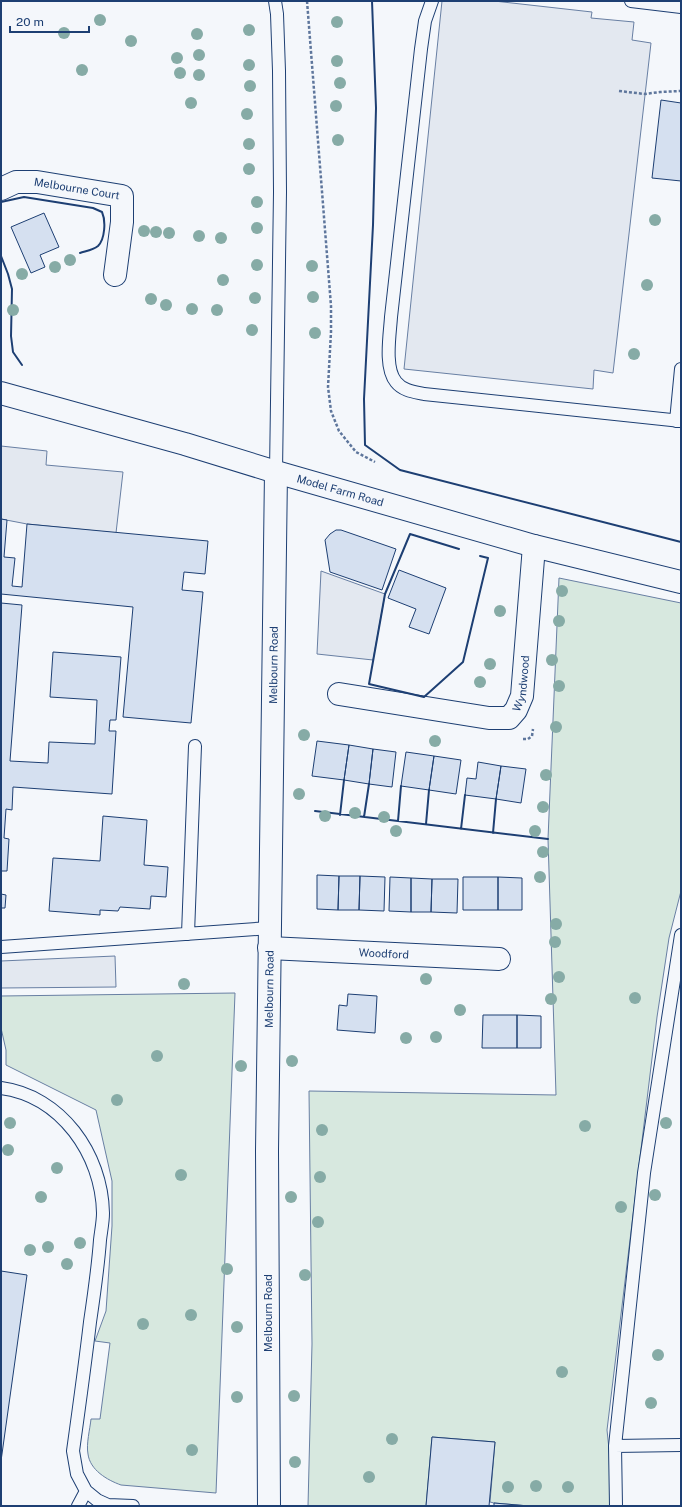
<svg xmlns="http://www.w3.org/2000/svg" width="682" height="1507" font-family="'Public Sans',sans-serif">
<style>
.green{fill:#d7e8df;stroke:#687fa3}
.parking{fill:#e3e8f0;stroke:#687fa3}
.building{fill:#d5e0f0;stroke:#1d3f73}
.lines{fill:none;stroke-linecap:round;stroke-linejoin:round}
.lane-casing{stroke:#1d3f73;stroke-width:14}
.street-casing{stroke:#1d3f73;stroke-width:24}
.secondary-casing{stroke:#1d3f73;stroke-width:24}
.path{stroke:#5e769c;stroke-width:2.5;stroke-dasharray:3 2;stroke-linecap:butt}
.lane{stroke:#f4f7fb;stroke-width:12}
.street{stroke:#f4f7fb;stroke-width:22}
.secondary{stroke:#f4f7fb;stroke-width:22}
.wall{stroke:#1d3f73;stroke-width:2}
.tree{fill:#86aba6}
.labels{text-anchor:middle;stroke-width:3;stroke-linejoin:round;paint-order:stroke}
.street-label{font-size:11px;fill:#1d3f73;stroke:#f4f7fb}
</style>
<rect width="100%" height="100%" fill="#f4f7fb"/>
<!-- green -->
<path class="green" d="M559,578l122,25v288l-12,47 -12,79 -50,413 8,76h-86l-35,-3 -4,-1 5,-60 -63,-5 -6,69h-118l4,-162 -3,-253 247,4 -8,-256z
M235,993l-19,500 -95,-8c-14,-5 -31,-15 -33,-31 -2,-10 2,-25 3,-35h9l10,-76 -15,-2 11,-30 6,-85v-45l-16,-71 -90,-45v-15l-5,-22v-32z"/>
<!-- parking -->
<path class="parking" d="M442,1h52l98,11 -1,6 43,4 -2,18 19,3 -38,330 -19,-3 -1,19 -189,-20z
M1,446l46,5 -1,14 77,7 -7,61 -89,-9 -26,-5z
M321,571l64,23 -12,66 -56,-6z
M115,956l1,31 -115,1v-27z"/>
<!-- building -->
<path class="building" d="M661,100l20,3v78l-29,-3z
M44,213l15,34 -19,8 5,12 -14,6 -20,-46z
M1,519l6,1 -3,37 11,1 -3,28 10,1 5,-63 181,17 -3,33 -21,-2 -2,18 21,2 -12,131 -68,-6 10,-110 -132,-13z
M336,530h5l55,19 -14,41 -52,-18 -5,-32 5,-6z
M399,570l47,18 -17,46 -20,-7 7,-18 -28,-11z
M1,603l21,2 -12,156 38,2 1,-21 46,2 2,-44 -47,-3 3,-45 68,5 -5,63h-6l-1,11h7l-4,63 -99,-7 -1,23 -6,-1 -2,29 5,1 -2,32h-6z
M317,741l32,4 -5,35 -32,-4z
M349,745l24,4 -4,35 -25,-4z
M373,749l23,3 -4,35 -23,-3z
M406,752l28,4 -5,34 -28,-4z
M434,756l27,4 -5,34 -27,-4z
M478,762l23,4 -5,33 -31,-4 2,-17 9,1z
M501,766l25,3 -5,34 -25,-4z
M103,816l44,4 -3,45 24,2 -2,30 -15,-1 -1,13 -30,-2 -2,4 -18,-1v5l-51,-4 4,-53 47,3z
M317,875l22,1 -1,34 -21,-1z
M339,876h21l-1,34h-21z
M360,876l25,1 -1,34 -25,-1z
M390,877l21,1v34l-22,-1z
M463,877h35v33h-35z
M498,877l24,1v32h-24z
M411,878l21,1 -1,33h-20z
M432,879h26l-1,34 -26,-1z
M1,894l5,1 -1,13h-4z
M348,994l29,2 -2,37 -38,-3 2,-25 8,1z
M483,1015h34v33h-35z
M517,1015l24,1v32h-24z
M1,1271l26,4 -26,186z
M432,1437l63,5 -6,64h-63z
M494,1503l35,3h-35z"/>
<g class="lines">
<defs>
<path id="lane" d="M275,1l2,13 2,57 1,121 -4,280
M432,1l-7,20 -4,28 -30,268c-1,17 -7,51 5,65 7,9 19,10 28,12l257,27
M631,1l50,6
M676,421l5,-52
M188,934l7,-188
M1,947l269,-19
M1,1088c60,8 101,66 102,125 0,9 -2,18 -3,27 -2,28 -6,55 -10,82 -5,43 -11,86 -17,129l4,23 9,17 11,9 11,5 25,1
M615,1446l66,-1
M78,1506l8,-15
M616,1506l-1,-60 29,-273 37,-238"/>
<g id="street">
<path id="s1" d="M1,189l15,-7h21l85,14v26l-7,53"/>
<path id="s2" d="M339,694l150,24h20l7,-8 6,-14 12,-150"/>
<path id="s3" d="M269,948l230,11"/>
</g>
<g id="secondary">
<path id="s4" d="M1,393l184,51 91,28 258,74 147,36"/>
<path id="s5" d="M269,1506l-2,-355 9,-679"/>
</g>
</defs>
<!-- lane casing -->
<use href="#lane" class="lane-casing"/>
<!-- street casing -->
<use href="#street" class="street-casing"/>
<!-- secondary casing -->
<use href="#secondary" class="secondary-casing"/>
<!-- path -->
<path class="path" d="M307,1l24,305v26l-3,55 3,24 8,20 17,21 19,10
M619,91l26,3 15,-2 21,-1
M523,739h5l4,-3 1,-7"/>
<!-- lane -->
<use href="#lane" class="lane"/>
<!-- street -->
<use href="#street" class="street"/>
<!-- secondary -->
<use href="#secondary" class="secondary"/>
<!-- wall -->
<path class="wall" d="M372,1l4,107 -3,117 -9,174 1,46 35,25 281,72
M1,202l23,-5 69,11 9,4c4,9 3,27 -4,34 -5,4 -12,5 -18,7
M1,256l7,18 4,15 -1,47 2,16 9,13
M459,549l-49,-15 -25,60 -16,90 55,13 39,-35 25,-104 -8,-2
M315,811l233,28
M340,815l4,-35
M364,817l5,-33
M398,821l3,-35
M426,824l3,-34
M461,829l4,-34
M493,833l3,-34"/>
</g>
<!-- trees -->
<g class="tree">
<circle cx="100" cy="20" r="6"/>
<circle cx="337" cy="22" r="6"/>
<circle cx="249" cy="30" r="6"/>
<circle cx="64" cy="33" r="6"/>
<circle cx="197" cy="34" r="6"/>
<circle cx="131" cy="41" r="6"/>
<circle cx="199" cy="55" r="6"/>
<circle cx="177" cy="58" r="6"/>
<circle cx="337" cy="61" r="6"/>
<circle cx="249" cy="65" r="6"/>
<circle cx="82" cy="70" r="6"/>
<circle cx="180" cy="73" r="6"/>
<circle cx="199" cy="75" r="6"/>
<circle cx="340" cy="83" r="6"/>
<circle cx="250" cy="86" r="6"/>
<circle cx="191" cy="103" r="6"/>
<circle cx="336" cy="106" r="6"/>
<circle cx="247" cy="114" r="6"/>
<circle cx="338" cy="140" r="6"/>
<circle cx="249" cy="144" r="6"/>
<circle cx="249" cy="169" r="6"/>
<circle cx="257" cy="202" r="6"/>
<circle cx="655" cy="220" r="6"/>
<circle cx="257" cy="228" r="6"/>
<circle cx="144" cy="231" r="6"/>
<circle cx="156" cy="232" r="6"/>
<circle cx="169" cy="233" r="6"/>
<circle cx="199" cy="236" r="6"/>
<circle cx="221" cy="238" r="6"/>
<circle cx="70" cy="260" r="6"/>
<circle cx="257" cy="265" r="6"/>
<circle cx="312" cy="266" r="6"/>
<circle cx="55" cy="267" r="6"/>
<circle cx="22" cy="274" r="6"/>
<circle cx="223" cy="280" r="6"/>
<circle cx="647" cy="285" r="6"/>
<circle cx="313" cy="297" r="6"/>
<circle cx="255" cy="298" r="6"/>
<circle cx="151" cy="299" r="6"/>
<circle cx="166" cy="305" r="6"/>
<circle cx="192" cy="309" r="6"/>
<circle cx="13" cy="310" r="6"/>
<circle cx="217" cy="310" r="6"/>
<circle cx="252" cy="330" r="6"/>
<circle cx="315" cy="333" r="6"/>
<circle cx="634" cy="354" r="6"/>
<circle cx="562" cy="591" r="6"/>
<circle cx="500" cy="611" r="6"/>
<circle cx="559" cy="621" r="6"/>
<circle cx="552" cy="660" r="6"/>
<circle cx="490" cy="664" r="6"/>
<circle cx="480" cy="682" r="6"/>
<circle cx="559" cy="686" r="6"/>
<circle cx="556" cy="727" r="6"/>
<circle cx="304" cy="735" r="6"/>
<circle cx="435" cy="741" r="6"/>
<circle cx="546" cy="775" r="6"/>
<circle cx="299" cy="794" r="6"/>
<circle cx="543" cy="807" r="6"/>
<circle cx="355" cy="813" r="6"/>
<circle cx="325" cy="816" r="6"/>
<circle cx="384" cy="817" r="6"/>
<circle cx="396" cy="831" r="6"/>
<circle cx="535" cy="831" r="6"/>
<circle cx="543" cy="852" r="6"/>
<circle cx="540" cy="877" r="6"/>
<circle cx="556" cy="924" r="6"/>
<circle cx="555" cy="942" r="6"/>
<circle cx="559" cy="977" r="6"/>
<circle cx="426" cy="979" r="6"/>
<circle cx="184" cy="984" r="6"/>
<circle cx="635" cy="998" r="6"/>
<circle cx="551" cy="999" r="6"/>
<circle cx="460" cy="1010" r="6"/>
<circle cx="436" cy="1037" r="6"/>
<circle cx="406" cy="1038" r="6"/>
<circle cx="157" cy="1056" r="6"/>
<circle cx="292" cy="1061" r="6"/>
<circle cx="241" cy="1066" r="6"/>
<circle cx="117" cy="1100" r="6"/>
<circle cx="10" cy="1123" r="6"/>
<circle cx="666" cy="1123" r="6"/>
<circle cx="585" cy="1126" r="6"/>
<circle cx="322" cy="1130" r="6"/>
<circle cx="8" cy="1150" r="6"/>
<circle cx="57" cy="1168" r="6"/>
<circle cx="181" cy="1175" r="6"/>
<circle cx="320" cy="1177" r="6"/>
<circle cx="655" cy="1195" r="6"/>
<circle cx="41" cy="1197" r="6"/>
<circle cx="291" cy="1197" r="6"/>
<circle cx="621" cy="1207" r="6"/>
<circle cx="318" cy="1222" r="6"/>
<circle cx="80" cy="1243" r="6"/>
<circle cx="48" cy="1247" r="6"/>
<circle cx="30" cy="1250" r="6"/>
<circle cx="67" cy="1264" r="6"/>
<circle cx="227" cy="1269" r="6"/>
<circle cx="305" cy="1275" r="6"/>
<circle cx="191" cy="1315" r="6"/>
<circle cx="143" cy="1324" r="6"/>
<circle cx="237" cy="1327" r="6"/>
<circle cx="658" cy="1355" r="6"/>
<circle cx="562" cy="1372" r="6"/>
<circle cx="294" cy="1396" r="6"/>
<circle cx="237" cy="1397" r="6"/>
<circle cx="651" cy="1403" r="6"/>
<circle cx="392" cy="1439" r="6"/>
<circle cx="192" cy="1450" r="6"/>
<circle cx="295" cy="1462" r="6"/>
<circle cx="369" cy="1477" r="6"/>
<circle cx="536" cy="1486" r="6"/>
<circle cx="508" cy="1487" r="6"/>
<circle cx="568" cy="1487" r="6"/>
</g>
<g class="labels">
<!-- street labels -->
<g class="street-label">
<text dy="4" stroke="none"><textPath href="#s1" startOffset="78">Melbourne Court</textPath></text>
<text dy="4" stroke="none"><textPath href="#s4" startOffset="353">Model Farm Road</textPath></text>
<text dy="4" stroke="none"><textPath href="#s5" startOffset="841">Melbourn Road</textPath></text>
<text dy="4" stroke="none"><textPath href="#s2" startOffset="210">Wyndwood</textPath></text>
<text dy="4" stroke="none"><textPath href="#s3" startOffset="115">Woodford</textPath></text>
<text dy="4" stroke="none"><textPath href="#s5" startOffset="517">Melbourn Road</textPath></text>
<text transform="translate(268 1313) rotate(-90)" y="4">Melbourn Road</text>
</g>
</g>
<!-- border -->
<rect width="682" height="1507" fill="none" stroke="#1d3f73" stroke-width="4"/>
<!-- scale -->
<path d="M10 26v6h79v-6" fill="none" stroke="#1d3f73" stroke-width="2"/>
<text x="16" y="26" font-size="12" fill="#1d3f73" stroke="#f4f7fb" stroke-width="3" paint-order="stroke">20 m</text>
</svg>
